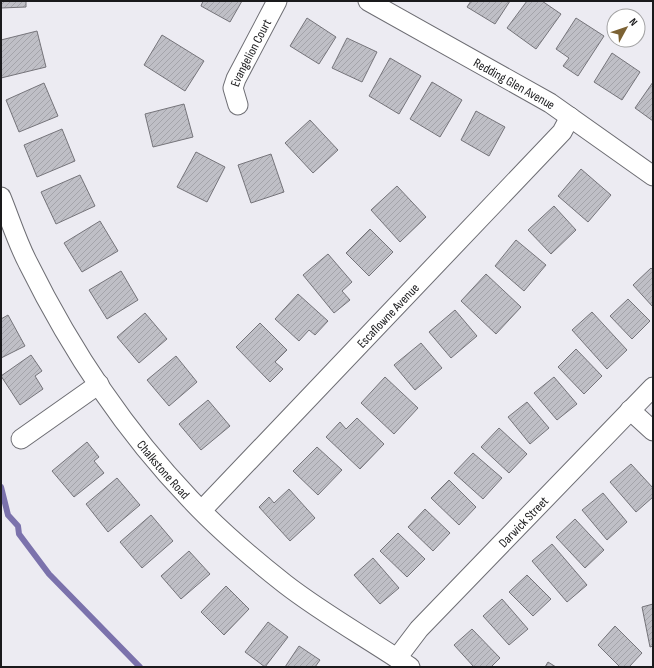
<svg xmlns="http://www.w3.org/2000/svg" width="654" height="668" font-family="'Sofia Sans Condensed',sans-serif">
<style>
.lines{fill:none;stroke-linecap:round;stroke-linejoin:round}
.stream{stroke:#7b72ac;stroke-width:6}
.building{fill:url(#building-hatch);stroke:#75747a}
.street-casing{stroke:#6d6d73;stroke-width:21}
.street{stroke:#fff;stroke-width:19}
.labels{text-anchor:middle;stroke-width:4;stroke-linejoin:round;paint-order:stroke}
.street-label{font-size:13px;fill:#1a1a1c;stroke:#fff}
</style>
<defs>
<pattern id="building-hatch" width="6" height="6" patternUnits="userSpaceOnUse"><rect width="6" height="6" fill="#bfbfc6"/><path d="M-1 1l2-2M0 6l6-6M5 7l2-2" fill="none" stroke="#a4a4aa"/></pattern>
</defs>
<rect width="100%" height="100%" fill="#ecebf2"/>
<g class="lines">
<!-- stream -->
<path class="stream" d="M1,487l7,28 10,11 1,8 30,40 91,93"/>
</g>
<!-- building -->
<path class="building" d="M1,1h25v6l-25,1z
M203,1h39l-12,21 -29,-16z
M471,1h39l-15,23 -28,-17z
M527,1h15l19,13 -25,35 -29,-21z
M307,18l29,19 -17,27 -29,-18z
M576,18l28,18 -26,40 -15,-10 6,-8 -13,-9z
M37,31l9,36 -45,11v-38z
M162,35l42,26 -19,30 -41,-26z
M347,38l30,14 -15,30 -30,-14z
M612,53l28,19 -18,28 -28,-18z
M390,58l31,18 -22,38 -30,-18z
M432,82l30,18 -22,37 -30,-18z
M653,82v39l-18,-13z
M44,83l14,33 -39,16 -13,-32z
M184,104l9,33 -40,10 -8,-33z
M476,111l29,16 -16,29 -28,-16z
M310,120l28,30 -25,23 -28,-30z
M62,129l13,32 -38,16 -13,-32z
M196,152l29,15 -18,35 -30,-15z
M271,154l13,38 -33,11 -13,-38z
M581,169l30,26 -23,27 -30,-26z
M80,175l15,31 -39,18 -15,-32z
M397,186l29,31 -26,25 -29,-32z
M554,206l22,24 -25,24 -23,-24z
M100,221l18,30 -36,21 -18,-29z
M370,229l23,23 -24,24 -23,-23z
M516,240l30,25 -22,26 -29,-25z
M328,254l24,28 -10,9 8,9 -16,13 -31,-38z
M651,268l2,2v37l-20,-22z
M121,271l17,29 -31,19 -18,-29z
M486,274l35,33 -25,27 -35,-33z
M298,294l30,27 -13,14 -6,-5 -10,11 -24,-22z
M628,299l22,22 -18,18 -22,-23z
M455,310l22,26 -26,22 -22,-26z
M592,312l35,38 -20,19 -35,-39z
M145,313l22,26 -28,24 -22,-26z
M8,315l17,31 -24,12v-39z
M260,323l27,27 -12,12 8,7 -13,13 -34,-35z
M421,343l21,25 -27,22 -21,-25z
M576,349l26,27 -18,18 -26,-27z
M31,355l11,16 -7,5 8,13 -23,16 -19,-29z
M176,356l21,26 -28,24 -22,-26z
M385,377l33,31 -24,26 -33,-31z
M554,377l23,27 -20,16 -23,-27z
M208,400l22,26 -29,24 -22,-26z
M527,402l22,26 -19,16 -22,-27z
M357,418l27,26 -24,25 -34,-32 14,-15 6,7z
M499,428l28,26 -18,19 -28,-26z
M87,442l12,15 -5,4 10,12 -30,24 -22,-26z
M317,447l25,23 -24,25 -25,-24z
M473,453l29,25 -19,21 -29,-26z
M631,464l22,24v9l-17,15 -26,-30z
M117,478l23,27 -32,27 -22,-28z
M449,480l27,27 -17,18 -28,-27z
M289,489l26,29 -25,23 -31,-34 10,-10 5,6z
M603,493l24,29 -20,18 -25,-30z
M425,509l25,24 -17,18 -25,-24z
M151,515l22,26 -31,27 -22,-26z
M575,519l29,31 -19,18 -29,-31z
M398,533l27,26 -18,18 -27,-26z
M552,544l35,41 -20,17 -35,-41z
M189,551l21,23 -29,25 -20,-23z
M373,558l26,30 -19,16 -26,-29z
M527,575l24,24 -18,17 -24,-24z
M226,586l23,23 -25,26 -23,-23z
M502,599l26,30 -19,16 -26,-29z
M653,604v42l-3,1 -8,-40z
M268,622l20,15 -23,30 -20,-15z
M615,626l27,27 -13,14h-9l-22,-22z
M472,629l28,29 -9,9h-17l-20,-22z
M299,646l21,14 -5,7h-30z
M548,662l8,5h-11z"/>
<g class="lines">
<defs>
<g id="street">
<path id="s1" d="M368,1l182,102 103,73"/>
<path id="s2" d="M238,105l-5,-17 3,-9 41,-78"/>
<path id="s3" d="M1,197c9,22 16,45 27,66 42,85 96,167 162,236 29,31 62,59 95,85 40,31 84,55 125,83"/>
<path d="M630,410l23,21"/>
<path d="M21,439l78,-55"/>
<path id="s4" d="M202,510l360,-378 8,-15"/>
<path id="s5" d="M397,658l22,-29 234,-242"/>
</g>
</defs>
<!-- street casing -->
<use href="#street" class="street-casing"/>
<!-- street -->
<use href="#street" class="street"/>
</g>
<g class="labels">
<!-- street labels -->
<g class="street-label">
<text dy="5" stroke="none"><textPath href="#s2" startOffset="57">Evangelion Court</textPath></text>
<text dy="5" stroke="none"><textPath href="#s1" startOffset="168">Redding Glen Avenue</textPath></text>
<text dy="5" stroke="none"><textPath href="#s4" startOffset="269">Escaflowne Avenue</textPath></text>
<text dy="5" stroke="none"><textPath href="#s3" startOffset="319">Chalkstone Road</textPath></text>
<text dy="5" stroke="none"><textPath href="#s5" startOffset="186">Darwick Street</textPath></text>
</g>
</g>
<!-- border -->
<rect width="654" height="668" fill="none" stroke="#1a1a1c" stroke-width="4"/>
<!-- north arrow -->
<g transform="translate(626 28) rotate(50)"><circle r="19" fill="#ffffff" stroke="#a3a3a4"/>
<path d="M0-3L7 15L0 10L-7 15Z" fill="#7c6234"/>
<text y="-6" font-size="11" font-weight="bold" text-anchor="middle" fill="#1a1a1c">N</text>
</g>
</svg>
